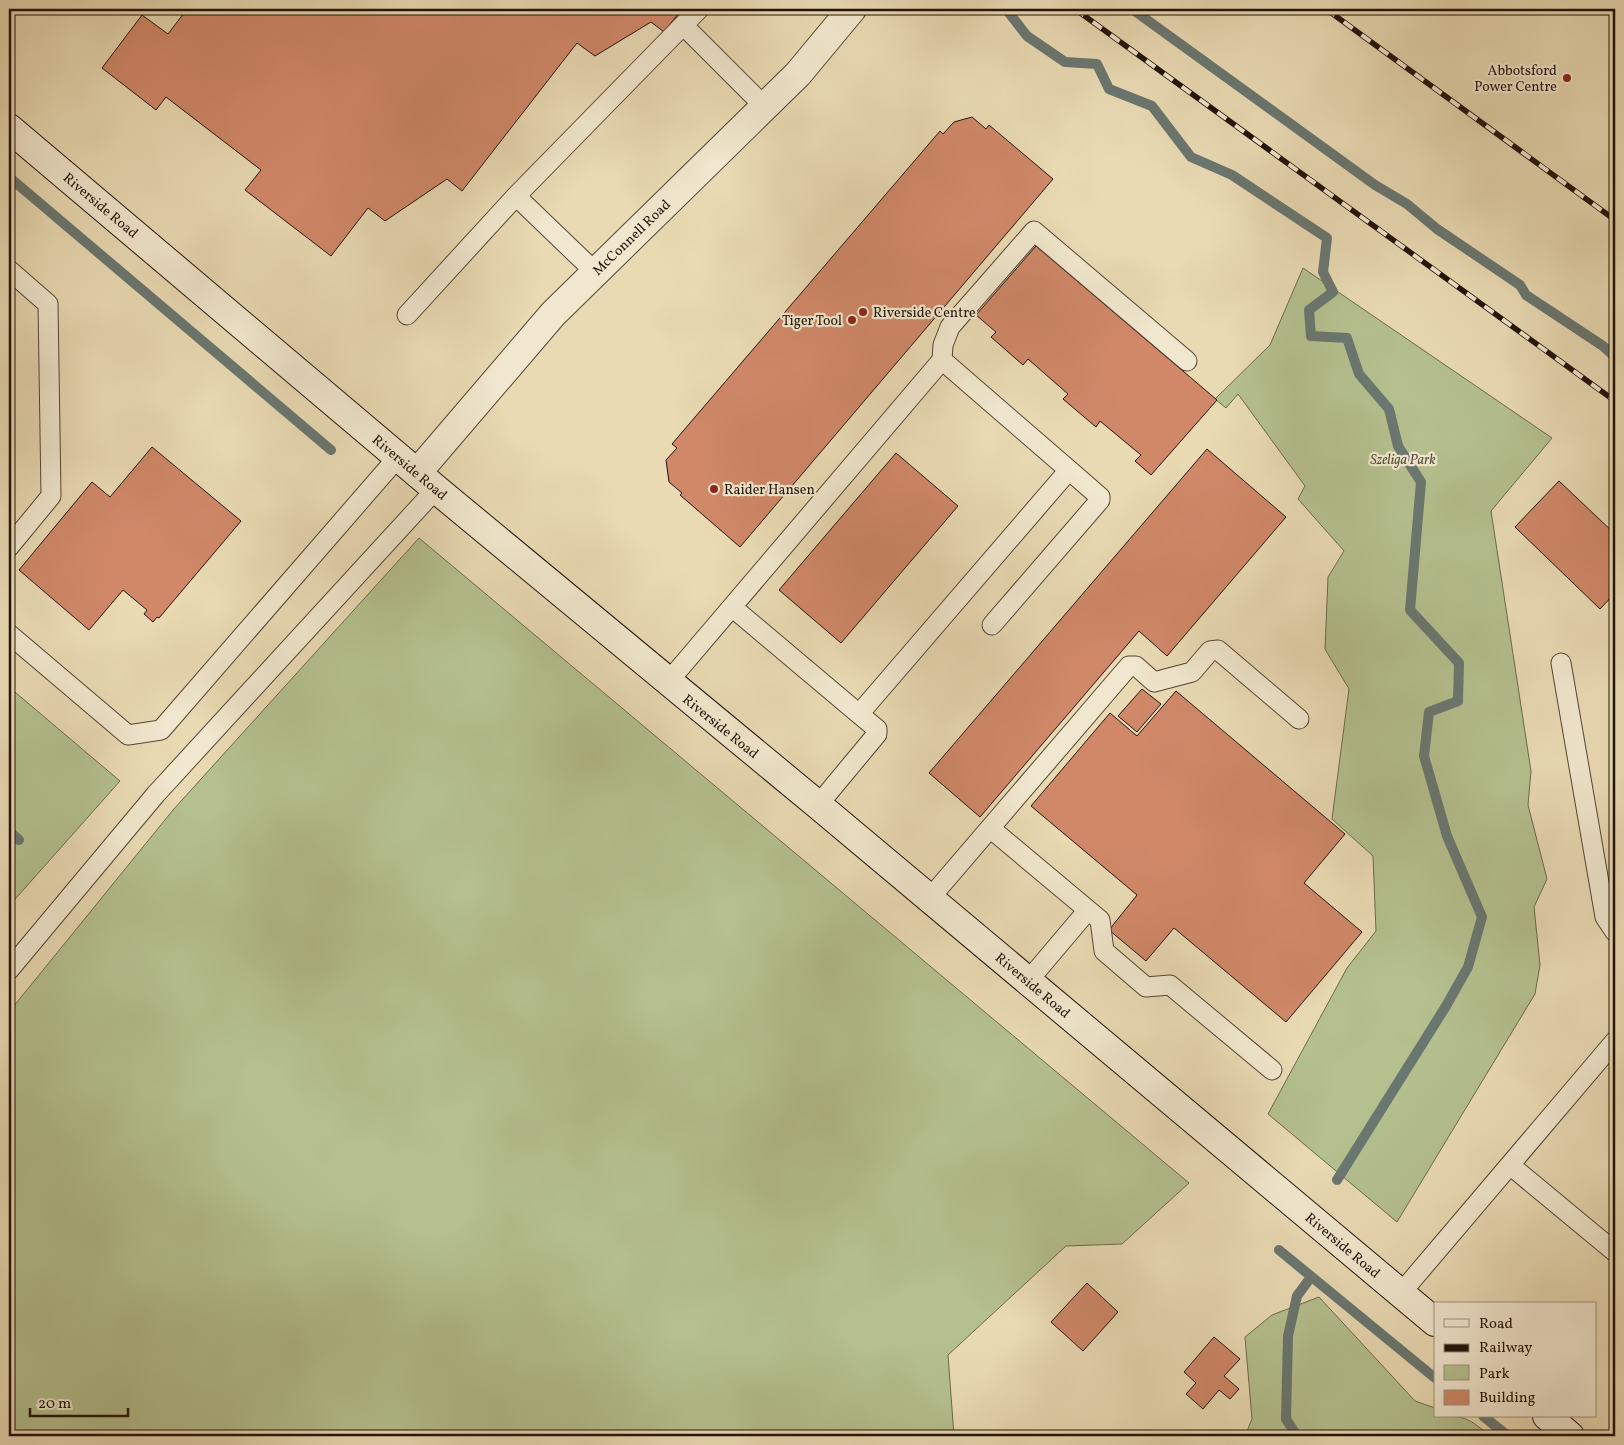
<svg xmlns="http://www.w3.org/2000/svg" width="1624" height="1445" font-family="Vollkorn,serif">
<style>
.green{fill:#b4c08e;stroke:#6b6a4c}
.lines{fill:none;stroke-linecap:round;stroke-linejoin:round}
.stream{stroke:#6a7771;stroke-width:10}
.building{fill:#d08869;stroke:#22130a}
.lane-casing{stroke:#544534;stroke-width:21}
.street-casing{stroke:#544534;stroke-width:30}
.secondary-casing{stroke:#22130a;stroke-width:30}
.lane{stroke:#f1e7ce;stroke-width:19}
.street{stroke:#f1e7ce;stroke-width:28}
.secondary{stroke:#f1e7ce;stroke-width:28}
.rail-casing{stroke:#22130a;stroke-width:5.5}
.rail{stroke:#f1e7ce;stroke-width:4;stroke-dasharray:11;stroke-linecap:butt}
.poi-dot{fill:#8f2418;stroke:#f1e7ce;stroke-width:2}
.labels{text-anchor:middle;stroke-width:4.5;stroke-linejoin:round;paint-order:stroke}
.poi-label{font-size:14px;fill:#22130a;stroke:#f1e7ce;text-anchor:end}
.street-label{font-size:14px;fill:#22130a;stroke:#f1e7ce}
.park-label{font-size:14px;font-style:italic;fill:#555038;stroke:#f1e7ce}
</style>
<rect width="100%" height="100%" fill="#e9dab3"/>
<filter id="stains"><feTurbulence type="fractalNoise" baseFrequency=".004" numOctaves="4"/><feColorMatrix values="0 0 0 0 .2 0 0 0 0 .09 0 0 0 0 .02 0 0 0 .5 -.17"/></filter>
<radialGradient id="worn" r=".72"><stop offset=".6" stop-color="#630" stop-opacity="0"/><stop offset="1" stop-color="#630" stop-opacity=".3"/></radialGradient>
<!-- green -->
<path class="green" d="M1303,268l249,170 -61,73 40,260 -3,34 19,74 -13,28 6,58 -5,29 -138,228 -129,-108 79,-146 29,-37 -3,-75 -41,-37 17,-130 -24,-40 3,-72 16,-26 -46,-52 7,-13 -67,-92 -12,14 -11,-9 55,-54z
M419,538l770,645 -67,61 -56,2 -118,109 6,81h-945v-424l164,-202z
M9,687l111,94 -111,125z
M1319,1297l96,104 20,7v8c31,0 32,1 55,20h-245l7,-17 -7,-82 27,-22z"/>
<g class="lines">
<!-- stream -->
<path class="stream" d="M1006,9l21,27 38,26 32,2 12,25 43,17 39,51 41,18 95,63 -4,34 10,20 -24,18 2,26 36,2 12,36 30,35 9,37 23,36 -11,128 49,53 -1,38 -29,11 -5,44 23,80 35,81 -14,50 -22,39 -109,174
M1132,9l243,176 32,19 30,25 83,56 6,10 77,51 12,11
M9,177l322,273
M9,831l10,9
M1279,1250l156,128
M1483,1416l25,20
M1297,1436l-11,-17 2,-83 9,-40 14,-19"/>
</g>
<!-- building -->
<path class="building" d="M187,9h495l-18,23 -13,-10 -56,34 -18,-13 -115,148 -15,-12 -62,42 -17,-13 -37,48 -86,-66 16,-20 -95,-73 -10,13 -54,-42 40,-53 26,19z
M972,117l14,12 3,-4 64,54 -313,368 -60,-52 2,-2 -13,-11 -3,-22 11,-12 -5,-4 268,-313 3,3 11,-12z
M1036,246l181,154 -66,75 -16,-14 6,-6 -41,-34 -4,6 -33,-28 5,-5 -40,-35 -5,6 -32,-28 5,-5 -20,-17z
M152,447l89,74 -82,97 -2,-1 -4,5 -9,-8 3,-4 -24,-20 -34,40 -70,-60 73,-88 18,15z
M1207,449l79,68 -119,139 -28,-25 -159,186 -51,-44z
M896,453l62,53 -117,137 -62,-53z
M1559,481l56,53v59l-15,16 -85,-82z
M1142,689l19,15 -24,28 -19,-16z
M1176,691l169,143 -41,49 58,49 -76,90 -112,-94 -28,33 -37,-31 28,-35 -106,-89 79,-93 27,23z
M1087,1283l31,29 -35,39 -32,-29z
M1214,1337l26,22 -16,17 15,13 -9,10 -11,-9 -16,19 -17,-15 10,-11 -12,-11z"/>
<g class="lines">
<defs>
<path id="lane" d="M683,25l82,82
M9,270l39,34 3,192 -42,51
M595,272l-79,-76 183,-187
M407,315l109,-119
M942,360l1,-15 7,-18 84,-96 153,130
M992,625l108,-125v-3l-31,-27
M9,634l119,101 33,-5 237,-273
M1561,663l44,254 10,15
M668,682l274,-322 127,110 -210,244 -127,-107
M818,805l59,-71v-5l-18,-15
M990,828l110,92 4,31 42,36 24,-2 102,85
M930,898l199,-232h7l18,16 38,-10 18,-21 8,-1 81,69
M9,970l147,-176 280,-305
M1028,981l60,-71
M1510,1165l105,87
M1401,1293l214,-252"/>
<path id="street" d="M417,473l136,-159 245,-240 54,-65"/>
<path id="secondary" d="M9,128l427,361 382,316 617,517
M1547,1416l23,20"/>
</defs>
<!-- lane casing -->
<use href="#lane" class="lane-casing"/>
<!-- street casing -->
<use href="#street" class="street-casing"/>
<!-- secondary casing -->
<use href="#secondary" class="secondary-casing"/>
<!-- lane -->
<use href="#lane" class="lane"/>
<!-- street -->
<use href="#street" class="street"/>
<!-- secondary -->
<use href="#secondary" class="secondary"/>
<defs>
<path id="rail" d="M1075,9l540,392
M1326,9l289,211"/>
</defs>
<!-- rail casing -->
<use href="#rail" class="rail-casing"/>
<!-- rail -->
<use href="#rail" class="rail"/>
</g>
<!-- markers -->
<g class="poi-dot">
<circle cx="1567" cy="78" r="5"/>
<circle cx="863" cy="312" r="5"/>
<circle cx="852" cy="320" r="5"/>
<circle cx="714" cy="489" r="5"/>
</g>
<g class="labels">
<!-- poi labels -->
<g class="poi-label">
<text x="1557" y="75">Abbotsford<tspan x="1557" dy="16">Power Centre</tspan></text>
<text x="873" y="317" text-anchor="start">Riverside Centre</text>
<text x="842" y="325">Tiger Tool</text>
<text x="724" y="494" text-anchor="start">Raider Hansen</text>
</g>
<!-- street labels -->
<g class="street-label">
<text transform="translate(101 205) rotate(40)" y="5">Riverside Road</text>
<text transform="translate(631 237) rotate(-44)" y="5">McConnell Road</text>
<text transform="translate(410 467) rotate(40)" y="5">Riverside Road</text>
<text transform="translate(721 726) rotate(39)" y="5">Riverside Road</text>
<text transform="translate(1033 985) rotate(40)" y="5">Riverside Road</text>
<text transform="translate(1343 1245) rotate(40)" y="5">Riverside Road</text>
</g>
<!-- park labels -->
<g class="park-label">
<text x="1403" y="464">Szeliga Park</text>
</g>
</g>
<!-- margin -->
<rect width="1624" height="1445" fill="none" stroke="#e9dab3" stroke-width="30"/>
<rect x="10" y="10" width="1604" height="1425" fill="none" stroke="#22130a" stroke-width="2.5"/>
<rect x="15" y="15" width="1594" height="1415" fill="none" stroke="#22130a"/>
<!-- legend -->
<rect x="1434" y="1302" width="162" height="115" fill="#f1e7ce" stroke="#9e9280"/>
<rect x="1444" y="1319" width="25" height="8" fill="#f1e7ce" stroke="#9e9280"/>
<text x="1479" y="1328" font-size="15" fill="#22130a">Road</text>
<rect x="1444" y="1344" width="25" height="8" fill="#22130a" stroke="#9e9280"/>
<text x="1479" y="1352" font-size="15" fill="#22130a">Railway</text>
<rect x="1444" y="1365" width="25" height="15" fill="#b4c08e" stroke="#9e9280"/>
<text x="1479" y="1378" font-size="15" fill="#22130a">Park</text>
<rect x="1444" y="1390" width="25" height="15" fill="#d08869" stroke="#9e9280"/>
<text x="1479" y="1402" font-size="15" fill="#22130a">Building</text>
<!-- scale -->
<path d="M30 1408v8h98v-8" fill="none" stroke="#22130a" stroke-width="2.5"/>
<text x="38" y="1408" font-size="15" fill="#22130a" stroke="#f1e7ce" stroke-width="4" paint-order="stroke">20 m</text>
<rect width="100%" height="100%" filter="url(#stains)"/>
<rect width="100%" height="100%" fill="url(#worn)"/>
</svg>
